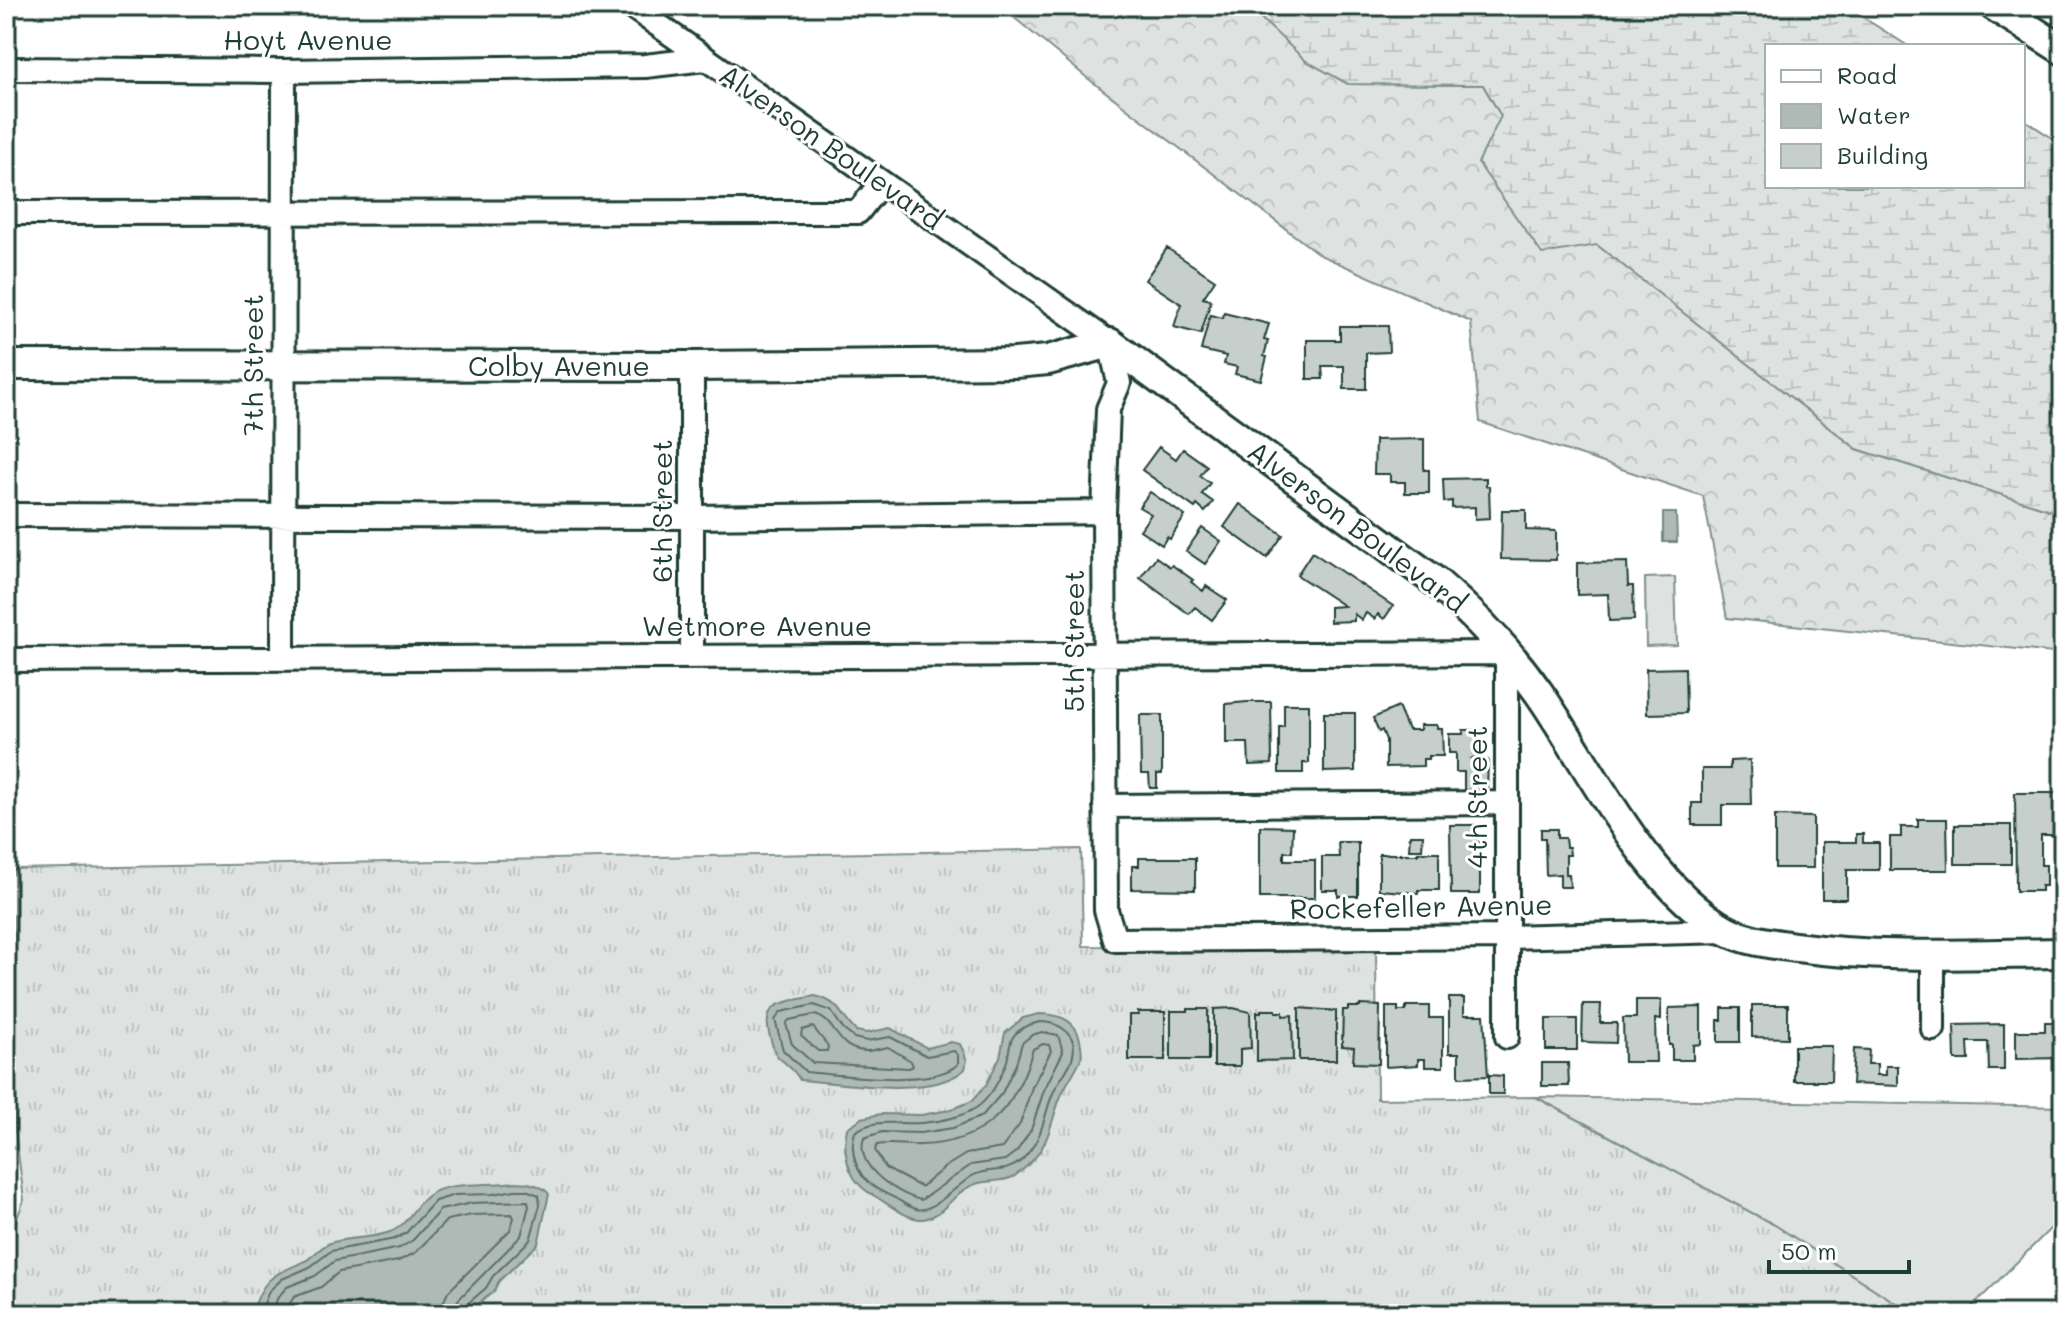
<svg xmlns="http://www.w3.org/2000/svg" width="2069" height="1320" font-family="Mali,sans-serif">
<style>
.grass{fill:url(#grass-tufts);stroke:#7e908b;stroke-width:2}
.forest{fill:url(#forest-crowns);stroke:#7e908b;stroke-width:2}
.wetland{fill:url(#wetland-marsh);stroke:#7e908b;stroke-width:2}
.garden{fill:#dee3e2;stroke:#7e908b;stroke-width:2}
.water{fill:#afbab7;stroke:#758883;stroke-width:2}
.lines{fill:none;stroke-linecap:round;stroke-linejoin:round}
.shore{stroke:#596f68;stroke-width:2}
.building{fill:#c7cfcc;stroke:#1f3d34;stroke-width:2}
.minor-casing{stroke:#1f3d34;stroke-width:28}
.major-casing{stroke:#1f3d34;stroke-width:34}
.minor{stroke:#fff;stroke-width:22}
.major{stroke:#fff;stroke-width:28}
.labels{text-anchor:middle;stroke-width:6;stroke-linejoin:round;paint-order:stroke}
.street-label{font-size:28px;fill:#1f3d34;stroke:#fff}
</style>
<defs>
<pattern id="grass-tufts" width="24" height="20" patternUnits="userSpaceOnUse" patternTransform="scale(2)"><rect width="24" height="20" fill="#dee3e2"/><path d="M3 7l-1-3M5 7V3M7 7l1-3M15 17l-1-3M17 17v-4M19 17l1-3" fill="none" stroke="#bec4c2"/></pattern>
<pattern id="forest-crowns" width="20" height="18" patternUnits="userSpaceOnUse" patternTransform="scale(2)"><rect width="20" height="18" fill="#dee3e2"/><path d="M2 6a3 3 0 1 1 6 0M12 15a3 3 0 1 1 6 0" fill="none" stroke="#bec4c2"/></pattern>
<pattern id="wetland-marsh" width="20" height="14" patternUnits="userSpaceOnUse" patternTransform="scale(2)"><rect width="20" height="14" fill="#dee3e2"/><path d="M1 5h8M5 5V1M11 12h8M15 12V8" fill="none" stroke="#bec4c2"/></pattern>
</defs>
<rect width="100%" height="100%" fill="#fff"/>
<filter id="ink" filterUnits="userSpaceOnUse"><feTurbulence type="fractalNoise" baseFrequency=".0125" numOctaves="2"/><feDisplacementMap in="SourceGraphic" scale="16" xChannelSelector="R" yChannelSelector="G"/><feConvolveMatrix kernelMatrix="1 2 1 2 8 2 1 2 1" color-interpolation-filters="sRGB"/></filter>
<g filter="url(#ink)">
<!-- grass -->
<path class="grass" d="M1081,849l2,97 293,2 1,151 159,-2 239,128 138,89h-1907v-67l18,-47 -10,-79v-252z"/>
<!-- forest -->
<path class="forest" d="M1000,6h248l58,54 42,24 135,1 18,31 95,128 261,205 206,65v140l-336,-36 -24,-122 -223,-74 -9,-100 -151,-67 -234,-178z"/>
<!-- wetland -->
<path class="wetland" d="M1248,6h597l63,40h-141v140h256v-67l40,26v369l-206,-65 -260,-204 -55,9 -64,-91 23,-47 -18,-31 -135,-1 -42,-23z"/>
<!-- garden -->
<path class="garden" d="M1675,577l2,68 -31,1 -1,-68z
M1536,1097l527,10v109l-98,98h-52l-138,-89z"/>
<!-- water -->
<path class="water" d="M1663,513h13l1,29h-14z
M815,996c26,6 24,19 41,35l11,2 23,-5 37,20 24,-6 9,2 7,16 -2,9c-31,30 -123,14 -165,11 -6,-11 -13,-15 -22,-23 -5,-6 -7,-17 -9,-24 -8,-34 21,-31 46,-37z
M1039,1014c19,0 37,5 41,26 1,6 3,12 1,18 -5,13 -15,25 -20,38 -11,26 -10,48 -34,70 -4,3 -10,9 -14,11 -19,8 -31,-1 -52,15 -12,9 -22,26 -39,27 -16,0 -35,-16 -49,-24 -25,-13 -31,-42 -26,-67l15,-10 19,-4 40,1 29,-5 22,-9 14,-16 14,-28 5,-24 18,-15z
M514,1182c13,0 27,2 35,12l-11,50 -39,37 -6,11 -27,22h-214c11,-38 21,-38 53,-53 9,-5 15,-14 25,-18 19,-6 41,-4 60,-11 19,-7 24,-28 40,-38 21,-13 60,-8 84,-12z"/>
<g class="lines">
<!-- shore -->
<path class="shore" d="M814,1005l17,6 13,19 10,8 13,3 23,-4 37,19 27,-5 4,4v9c-23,24 -118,11 -152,8l-23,-22 -8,-30 6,-8z
M814,1015c23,4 21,37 54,36 7,-1 14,-3 20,-4l23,14 2,5 -4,2 -96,-5 -21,-19 -6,-20 3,-4z
M1040,1022c18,0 38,11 33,33 -2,13 -15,25 -20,38 -10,24 -9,44 -30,66 -18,17 -33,7 -51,17 -15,9 -40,38 -56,33 -8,-2 -14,-7 -21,-11 -8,-4 -16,-7 -22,-12 -17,-11 -24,-36 -18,-54 21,-15 42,-7 67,-9 17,-1 39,-6 54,-15 15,-10 25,-31 31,-47 2,-7 2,-18 6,-24 6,-9 18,-13 27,-15z
M813,1027l15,19 -1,5h-9l-17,-15 1,-6z
M1042,1032l16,3 5,17 -19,38 -13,40 -14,21 -12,9 -34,5 -50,35c-24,-6 -67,-33 -57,-62l18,-6 39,1 32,-5 29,-12 20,-23 14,-29 6,-21 10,-8z
M1043,1044l6,1 2,6 -19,36 -12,37 -18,24 -36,6 -21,13 -24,20 -36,-19 -10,-18 2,-5c14,-3 29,1 44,0 64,-2 95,-37 112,-96z
M260,1314l9,-23 13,-12 28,-12 21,-16 64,-12 11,-6 29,-32 20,-6 38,-1 22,-4h11l13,5 1,10 -10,35 -37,36 -7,12 -20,17 -2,9
M271,1314l7,-17 9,-10 28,-11 20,-15 65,-13 13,-8 27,-30 32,-7 56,-2 1,5 -8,30 -63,64 -5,14
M283,1314l11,-17 27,-10 18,-15 59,-11 17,-8 32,-33 25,-5 40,-1 2,4 -4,12 -62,62 -5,11 -2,11"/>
</g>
<!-- building -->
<path class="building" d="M1167,248l48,32 -12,18 8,2 -10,34 -27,-7 7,-23 -36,-24z
M1224,313l45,11 -5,16 4,1 -4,15 3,1 -6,23 -26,-6 2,-7 -13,-3 2,-8 -25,-6 9,-35 13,3z
M1340,326h48l1,26 -23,1v36h-22v-23h-22l1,13h-16v-39h33z
M1424,439v31h5v23h-24v-11h-15v-8h-16l1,-34z
M1159,447l17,12 7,-10 24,17 -7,10 10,7 -8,11 11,8 -8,10 -8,-7 -2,3 -53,-38z
M1486,478v8h3l1,32 -15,1v-12l-23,1v-7l-8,1 -1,-23z
M1150,492l35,24 -15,23 -3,-2 -5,8 -22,-15 11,-16 -12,-7z
M1240,504l43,31 -16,23 -43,-31z
M1502,510h24v20l30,1v29l-55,-1z
M1202,528l19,13 -16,23 -19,-13z
M1312,552l81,54 -9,13 -6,-5 -3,5 -9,-6 -4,7 -8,-6v7l-24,1v-15l14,-1 -47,-31z
M1156,557l14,10 2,-2 21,15 -2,2 12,9 3,-5 21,14 -15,20 -17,-13 -6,7 -49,-36z
M1627,562l1,24h5l1,34 -25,1 -1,-27 -31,1v-32z
M1685,668l1,45 -39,1 -1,-45z
M1247,702h24l1,62 -23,1 -1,-22h-22v-39z
M1284,704h25v59h-6v10h-24v-46h5z
M1398,707l10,23h12v-5h17v3h5l1,28h-15v3h-5v7l-37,1v-27l-4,-10 -3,2 -6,-14z
M1324,713h31v58l-31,1z
M1140,715h22v59h-5v14h-7l-1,-14h-8z
M1463,730h12l3,18h-5h5v8l-5,2 15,2 -1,32h-23v-20h-8v-19h-7v-19h14z
M1750,760l1,45h-29v20h-30v-22h10v-34h28v-8z
M2015,793h48v42h-22v30h5v21h-5v5h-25z
M1775,816l38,1v51h-38z
M1918,819h29l1,51h-58v-33h11v-10h17z
M1450,825h26v17h4v52h-29z
M1955,825h56v39h-56z
M1260,826l33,1 -1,25h-8v8h31v38h-55z
M1541,829h16v9h8l1,9h3l1,8h-4v19h3l1,13h-10v-13l-14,1 -1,-37h-4z
M1856,834h7v9h16v27h-32v29h-25v-57h34z
M1410,835h13l-1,14h-13z
M1338,842h20v54h-20v-6h-16v-33h17z
M1418,852h21v38h-21v3l-39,-3v-36h39z
M1139,858h56v32l-63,-1v-23h7z
M1449,998h15v17h20l4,61 -29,1v-24h-10z
M1636,1000h25v20l-6,-1 1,43h-32l-1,-44h13z
M1583,1004h18l-1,19h17l-1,20 -34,-1z
M1360,1005l20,1 -1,58 -26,-1 1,-16 -12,-1 1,-36h5v-3h12z
M1752,1005h36v33l-36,-1z
M1406,1006h23v12h14v49h-18v-8h-7v6l-32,2v-60h12v4h8z
M1701,1007v37l-8,1v15h-21v-15h-3v-37z
M1233,1008l17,4 1,36 -11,1v17h-26v-57z
M1299,1008l37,3v49h-37z
M1722,1008h18v34h-22v-22h4z
M1188,1009h20v51h-37v-49h17z
M1261,1010h15v2h7v4l9,-1 1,45 -36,1v-49h4z
M1138,1012h27v48h-36v-45h9z
M1546,1019h31v31h-31z
M2045,1022h18v36l-47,1v-28h29z
M2004,1024v46h-15l-1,-28h-20l1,18h-14l-1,-35z
M1794,1046h38l-1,35h-37z
M1854,1049l15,1 -1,14h9v11h9v-9h12v20l-46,-2z
M1542,1063h26l1,23h-27z
M1489,1075l14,1v18h-14z"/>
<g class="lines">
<defs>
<path id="minor" d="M631,6l479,337 9,40 -11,26 -4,103 2,398 9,30 392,-3 220,-6
M6,69l278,2 361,-5 60,-7
M6,213l852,-1 23,-29
M6,515l686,2 412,-5
M692,655v-289
M283,658l1,-587
M6,660l1501,-7v384
M1105,806l402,-3
M1933,954v75"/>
<path id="major" d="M1994,6l69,44
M6,365l686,1 323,-3 33,-3 62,-17 326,239c39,33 74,70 103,111 51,73 107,193 187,237 20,11 48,14 70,17 88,12 178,7 267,6"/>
</defs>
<!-- minor casing -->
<use href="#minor" class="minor-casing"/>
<!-- major casing -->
<use href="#major" class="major-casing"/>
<!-- minor -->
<use href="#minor" class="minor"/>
<!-- major -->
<use href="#major" class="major"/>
</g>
</g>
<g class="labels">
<!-- street labels -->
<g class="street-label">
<text x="308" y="50">Hoyt Avenue</text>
<text transform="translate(831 147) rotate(35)" y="10">Alverson Boulevard</text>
<text transform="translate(253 365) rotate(-90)" y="10">7th Street</text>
<text x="559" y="376">Colby Avenue</text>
<text transform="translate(662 511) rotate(-90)" y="10">6th Street</text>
<text transform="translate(1357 527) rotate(37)" y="10">Alverson Boulevard</text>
<text x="757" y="636">Wetmore Avenue</text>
<text transform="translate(1074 641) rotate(-90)" y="10">5th Street</text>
<text transform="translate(1477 797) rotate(-90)" y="10">4th Street</text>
<text transform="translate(1421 907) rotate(-1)" y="10">Rockefeller Avenue</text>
</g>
</g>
<!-- margin -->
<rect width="2069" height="1320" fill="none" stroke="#fff" stroke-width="32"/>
<rect x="16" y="16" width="2037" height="1288" fill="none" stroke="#1f3d34" stroke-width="3" filter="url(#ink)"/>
<!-- legend -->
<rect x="1765" y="44" width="260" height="144" fill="#ffffff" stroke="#a5b1ae" stroke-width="2"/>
<rect x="1781" y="70" width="40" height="12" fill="#ffffff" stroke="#a5b1ae" stroke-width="2"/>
<text x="1837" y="84" font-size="24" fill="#1f3d34">Road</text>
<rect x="1781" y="104" width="40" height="24" fill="#afbab7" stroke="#a5b1ae" stroke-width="2"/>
<text x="1837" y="124" font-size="24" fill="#1f3d34">Water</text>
<rect x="1781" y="144" width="40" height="24" fill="#c7cfcc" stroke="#a5b1ae" stroke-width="2"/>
<text x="1837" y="164" font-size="24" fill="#1f3d34">Building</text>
<!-- scale -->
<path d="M1769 1260v12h140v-12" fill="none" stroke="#1f3d34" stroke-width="4"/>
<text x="1781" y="1260" font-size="24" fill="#1f3d34" stroke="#ffffff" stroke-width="6" paint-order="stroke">50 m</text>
</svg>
